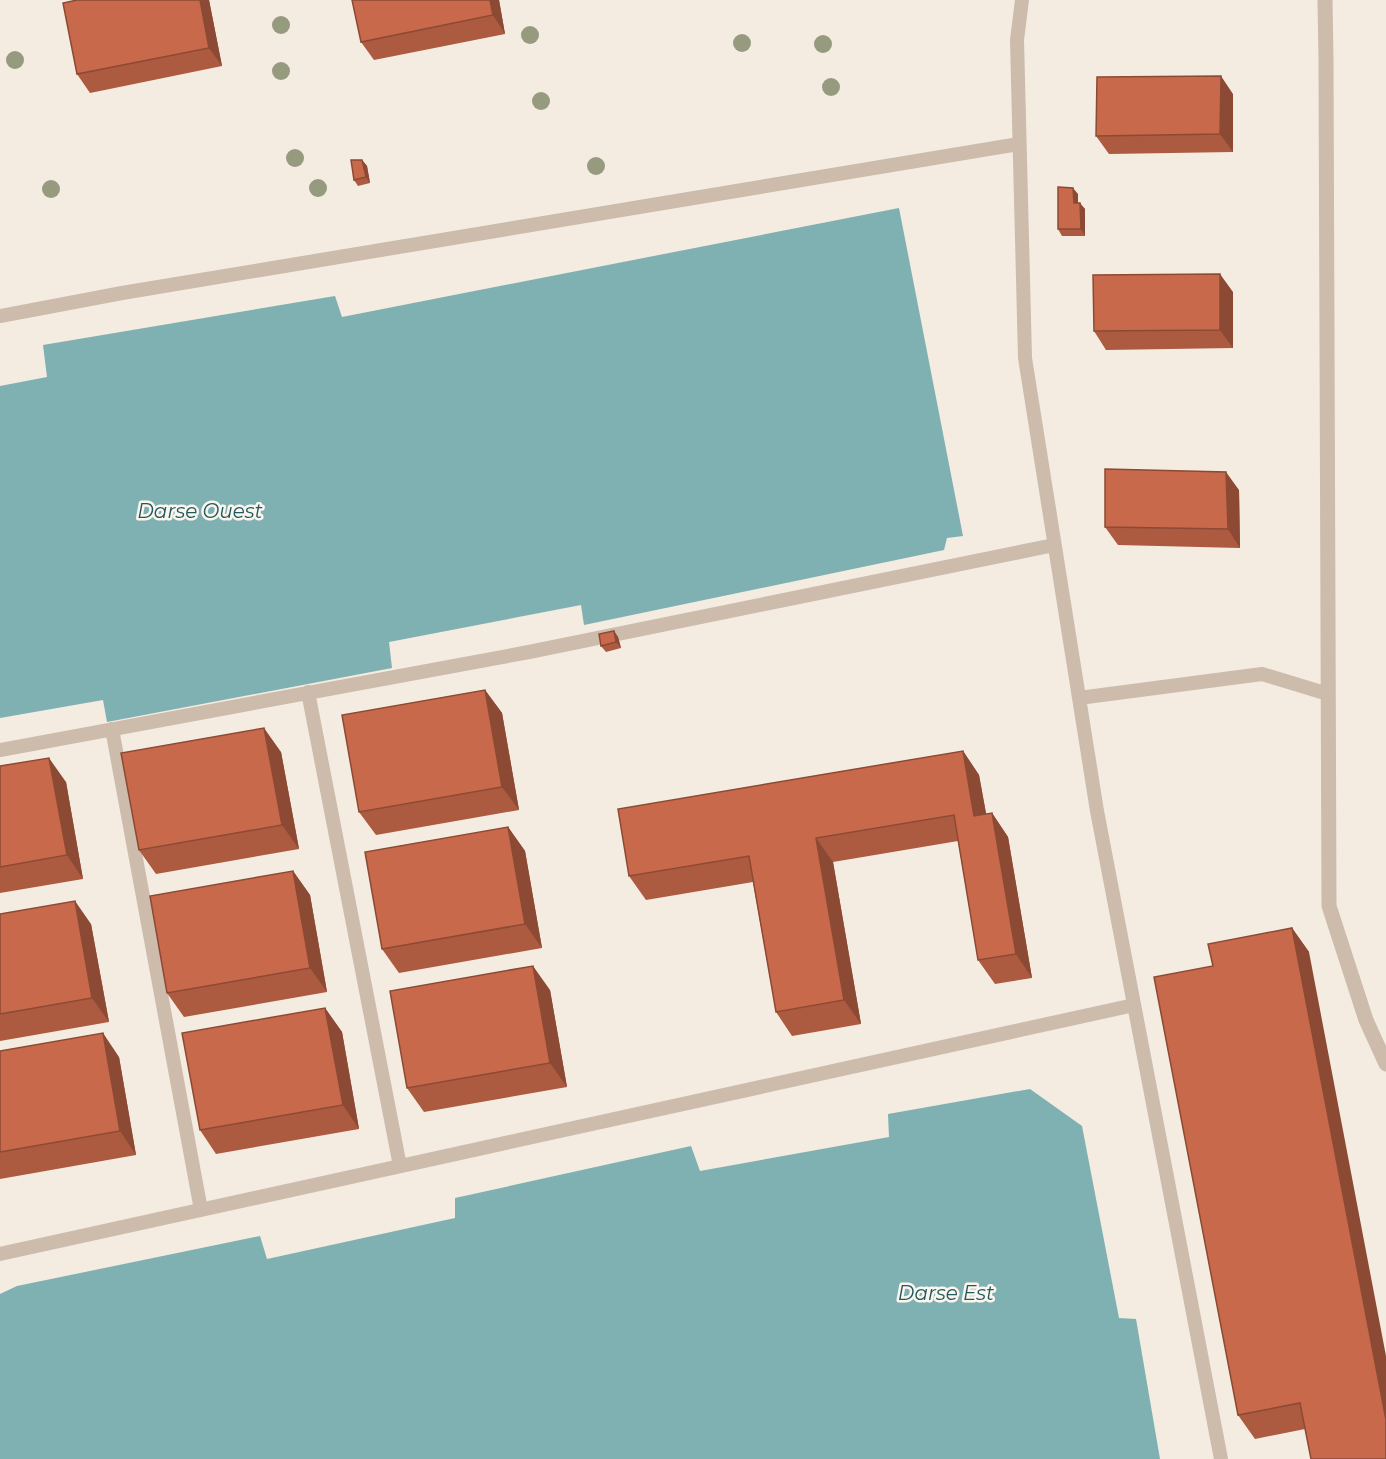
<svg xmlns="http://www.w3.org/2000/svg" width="1386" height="1459" font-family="Montserrat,sans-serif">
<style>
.water{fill:#7fb0b2}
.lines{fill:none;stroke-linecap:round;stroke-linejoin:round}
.lane{stroke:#cdbbac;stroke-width:14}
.street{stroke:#cdbbac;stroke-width:15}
.tree{fill:#969b7f}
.wall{fill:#ac5a40}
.shaded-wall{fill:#8c4a34}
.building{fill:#c8694b;stroke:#8c4a34;stroke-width:1.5}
.labels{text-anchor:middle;stroke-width:5;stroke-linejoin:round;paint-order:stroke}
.water-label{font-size:20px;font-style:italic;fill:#1f5a5e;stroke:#fbf5ee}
</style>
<rect width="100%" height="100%" fill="#f4ebe1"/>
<!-- water -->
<path class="water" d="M899,208l64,328 -16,2 -3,12 -360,75 -3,-20 -192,37 3,26 -285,54 -4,-22 -103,18v-332l47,-9 -4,-32 292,-49 7,21z
M1030,1089l52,37 37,192 17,1 24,140h-1160v-165l17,-8 243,-50 7,23 188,-41v-20l236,-52 9,25 189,-34 -1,-23z"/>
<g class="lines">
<!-- lane -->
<path class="lane" d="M1022,0l-5,40 8,318 72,453 124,648
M0,316l122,-23 897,-149
M308,692l92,474
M1079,698l183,-24 66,20
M112,729l89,481
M0,750l529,-98 525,-107
M0,1254l1134,-249"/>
<!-- street -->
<path class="street" d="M1325,0l1,59 3,847 37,114 20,44"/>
</g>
<!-- trees -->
<g class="tree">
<circle cx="281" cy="25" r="9"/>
<circle cx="530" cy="35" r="9"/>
<circle cx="742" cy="43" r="9"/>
<circle cx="823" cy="44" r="9"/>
<circle cx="15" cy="60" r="9"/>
<circle cx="281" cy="71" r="9"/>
<circle cx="831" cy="87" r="9"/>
<circle cx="541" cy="101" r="9"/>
<circle cx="295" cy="158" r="9"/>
<circle cx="596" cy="166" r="9"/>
<circle cx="318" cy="188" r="9"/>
<circle cx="51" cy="189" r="9"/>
</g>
<!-- wall -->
<path class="wall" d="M77,0h132l13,66 -132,27 -13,-19z
M499,0l6,34 -131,26 -13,-18z
M1233,94v58l-124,2 -13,-18z
M362,160l5,6 3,17 -12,3 -4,-6z
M1078,194v9l7,6v27h-23l-4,-7z
M1233,292v56l-127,2 -12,-19z
M1239,490l1,58 -122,-3 -13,-18z
M614,631l4,6 3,11 -15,4 -5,-6z
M485,690l17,23 17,97 -143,25 -17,-23z
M963,751l16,24 7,39 6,-1 16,24 24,141 -37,6 -17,-24 -20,-119 -125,21 28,162 -69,12 -16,-24 -23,-130 -107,18 -17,-24z
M281,752l18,97 -143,25 -17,-24z
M0,766l66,16 17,97 -83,14z
M508,827l17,24 17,97 -143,25 -17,-24z
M293,871l17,24 17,97 -143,25 -17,-24z
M0,914l91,10 18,98 -109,19z
M1292,928l17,24 -4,477 -50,10 -17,-24 -25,-449z
M550,990l17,97 -143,25 -17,-24z
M325,1008l17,24 17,97 -143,25 -16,-24z
M0,1051l119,6 17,98 -136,24z"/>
<!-- shaded-wall -->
<path class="shaded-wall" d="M200,0h9l13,66 -13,-18z
M490,0h9l6,34 -12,-19z
M1221,76l12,18v58l-13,-18z
M362,160l5,6 3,17 -4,-6z
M1073,188l5,6v15l-4,-6z
M1080,203l5,6v27l-4,-7z
M1220,274l13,18v56l-13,-18z
M1226,472l13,18 1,58 -12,-19z
M614,631l4,6 3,11 -5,-6z
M485,690l17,23 17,97 -17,-23z
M264,728l17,24 18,97 -17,-24z
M963,751l16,24 12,65 -17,-24z
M49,758l17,24 17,97 -16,-24z
M992,813l16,24 24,141 -16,-24z
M508,827l17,24 17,97 -17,-24z
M816,838l17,24 28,162 -17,-24z
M293,871l17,24 17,97 -17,-24z
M75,901l16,23 18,98 -17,-24z
M1292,928l17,24 77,404v64z
M533,966l17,24 17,97 -17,-24z
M325,1008l17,24 17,97 -16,-24z
M103,1033l16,24 17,98 -16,-24z"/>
<!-- building -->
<path class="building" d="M77,0h123l9,48 -132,26 -14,-71z
M352,0h138l3,15 -132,27z
M1221,76l-1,58 -124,2 1,-59z
M351,160h11l4,17 -12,3z
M1058,187l15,1 1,15h6l1,26h-23z
M1220,274v56l-126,1 -1,-56z
M1105,469l121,3 2,57 -123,-2z
M614,631l2,11 -15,4 -2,-12z
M485,690l17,97 -143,25 -17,-97z
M264,728l18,97 -143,25 -18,-97z
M963,751l11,65 18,-3 24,141 -38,6 -24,-145 -138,23 28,162 -68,12 -27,-156 -120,20 -11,-67z
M49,758l18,97 -67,12v-101z
M508,827l17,97 -143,25 -17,-97z
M293,871l17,97 -143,25 -17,-97z
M75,901l17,97 -92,16v-100z
M1292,928l94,492v39h-75l-11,-56 -62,12 -84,-438 59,-11 -5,-22z
M533,966l17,97 -143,25 -17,-97z
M325,1008l18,97 -143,25 -18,-97z
M103,1033l17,98 -120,21v-101z"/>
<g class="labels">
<!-- water labels -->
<g class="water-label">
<text x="200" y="518">Darse Ouest</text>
<text x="946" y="1300">Darse Est</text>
</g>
</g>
</svg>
